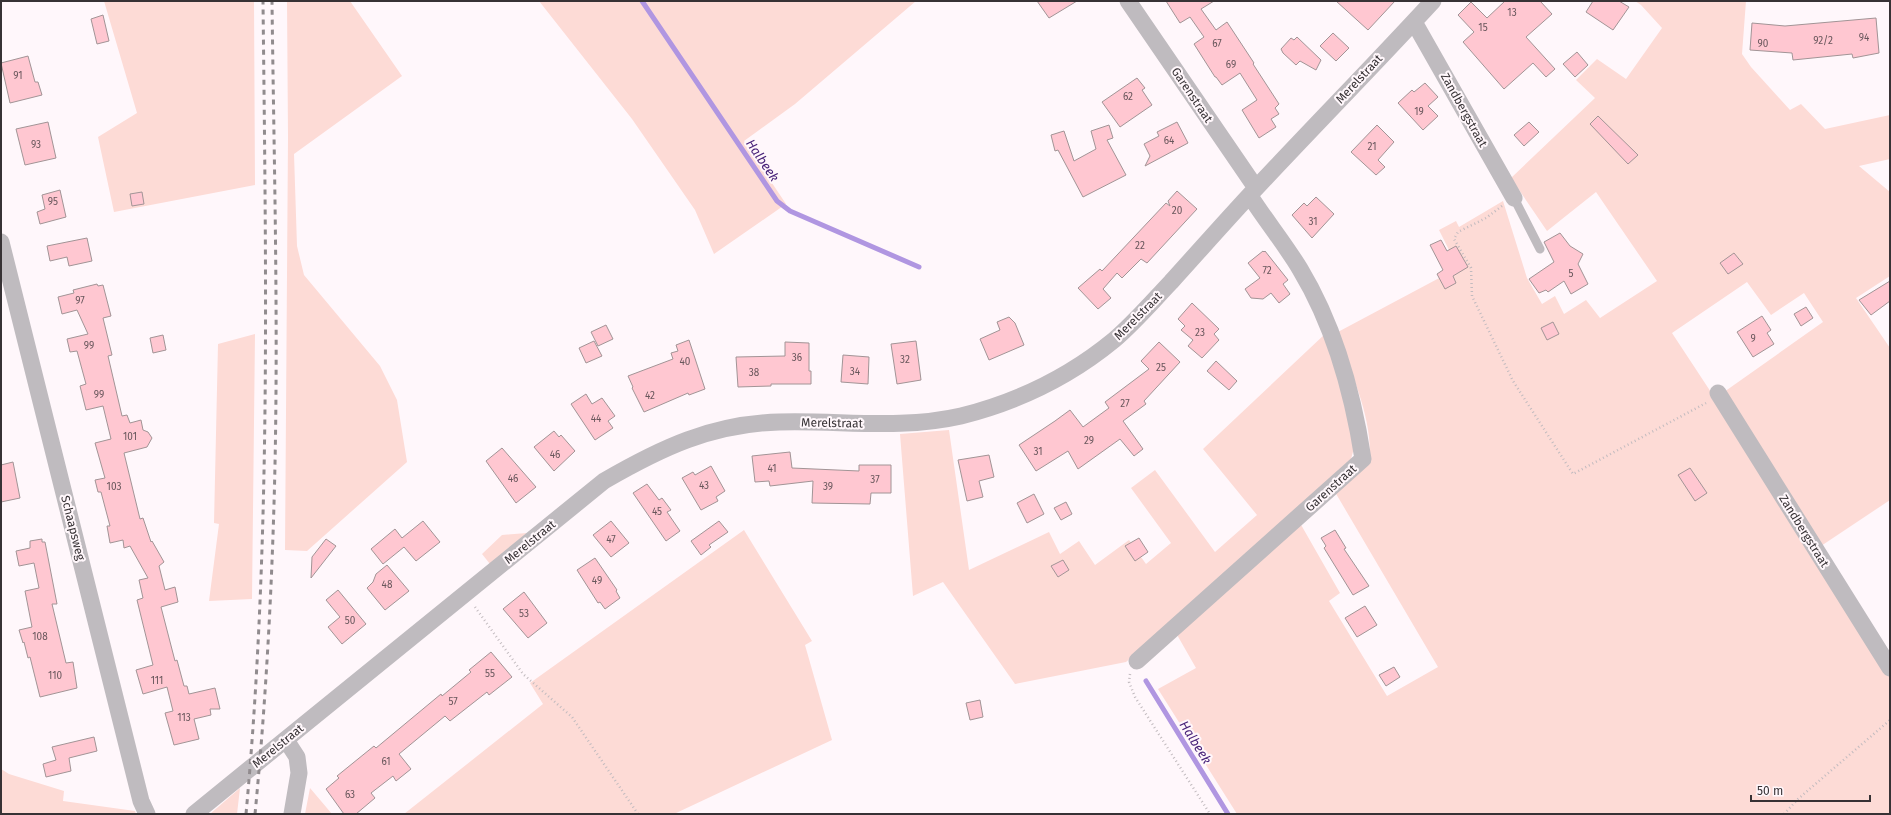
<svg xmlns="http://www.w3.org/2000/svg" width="1891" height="815" font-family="'Fira Sans',sans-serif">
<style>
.green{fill:#fddbd6}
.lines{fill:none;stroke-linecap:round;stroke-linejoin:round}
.stream{stroke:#b096e1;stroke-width:5}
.building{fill:#ffc7d1;stroke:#a29496}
.path{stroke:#c2bbbf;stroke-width:2.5;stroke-dasharray:1 3;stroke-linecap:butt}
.lane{stroke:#bfbbbf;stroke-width:9}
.street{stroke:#bfbbbf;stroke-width:17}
.rail{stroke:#918b8e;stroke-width:3;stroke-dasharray:5 5;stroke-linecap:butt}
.labels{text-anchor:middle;stroke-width:4;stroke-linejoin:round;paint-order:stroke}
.number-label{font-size:10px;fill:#69575c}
.street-label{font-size:12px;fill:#373235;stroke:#fff7fb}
.water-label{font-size:13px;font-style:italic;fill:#492379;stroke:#fff7fb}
</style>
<rect width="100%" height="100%" fill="#fff7fb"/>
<!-- green -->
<path class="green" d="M104,1h150l1,184 -141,27 -16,-75 39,-24z
M287,1h63l52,75 -108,78 3,92 7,29 76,91 17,34 10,62 -100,89 -22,-1 3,-413z
M539,1h377l-121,103 -51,37 42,63 -72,50 -19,-44 -63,-91z
M1635,1h111l-4,53 9,13 39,43 11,-6 24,25 65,-14v44l-31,7 31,26v84l-34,22 34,50v152l-69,46 -97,-154 99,-70 -19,-29 -33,22 -24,-33 -75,51 218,331v150h-653l-79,-125 38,-21 -20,-35 124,-110 40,70 -11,8 58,95 51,-29 -103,-175 35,-36c1,-42 -19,-84 -34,-123l122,-65 -19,-38 17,-9 3,6 44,-26 24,77 15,26 13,-8 9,18 22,-14 14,18 57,-37 -61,-89 -49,39 -36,-53 84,-80 -19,-18 21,-21 29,20 36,-51 -21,-23z
M255,334l-3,265 -43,2 10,-77 -5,-1 4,-179z
M1325,334l32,103 -6,22 -225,203 -111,22 -72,-102 -30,14 -13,-162 49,-4 20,140 80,-38 11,22 19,-13 16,24 34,-25 17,24 25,-21 -40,-55 24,-18 60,82 42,-37 -54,-66z
M744,530l68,111 -7,4 27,95 -158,74h-270l139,-110 -13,-21z
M527,533l-37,31 -8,-10 20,-19z
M1,769l8,5 55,17 -1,10 72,10 1,3h-135z
M240,788l-3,26h-27z
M310,788l22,26h-27z"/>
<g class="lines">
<!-- stream -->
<path class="stream" d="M642,1l135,200 13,10 129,56
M1146,681l82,133"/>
</g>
<!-- building -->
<path class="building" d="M1037,1h40l-28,17z
M1166,1h48l-13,8 15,21 11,-8 27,41 -1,1 26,40 -4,4 4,6 -8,5 5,8 -17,11 -17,-28 15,-10 -17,-27 -18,12 -6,-8h-1l-21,-33 10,-7 -14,-20 -10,6z
M1336,1h59l-27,29z
M1505,1h35l12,13 -26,23 29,32 -9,8 -13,-14 -29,26 -41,-47 11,-10 -16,-17 13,-13 16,16z
M1593,1h26l10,6 -16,23 -27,-18z
M103,15l6,26 -12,3 -6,-25z
M1876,18l3,35 -26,5 -1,-4 -59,6 -1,-7 -42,-3 2,-27 33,3z
M1333,33l16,15 -13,13 -16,-15z
M1297,37l24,23 -5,10 -16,-9 -4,4 -13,-12 -2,-4 10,-11 3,2z
M1577,52l11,13 -13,12 -12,-13z
M28,56l7,26h3l4,13 -32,8 -9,-40z
M1137,78l8,10 -3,2 10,15 -32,22 -18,-25z
M1425,83l13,14 -10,9 10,10 -15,14 -25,-27 14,-13 2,2z
M1598,116l40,39 -10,9 -38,-40z
M48,122l8,36 -31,7 -9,-36z
M1177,122l11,21 -43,23 5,-10 -6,-12 15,-8 -2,-4z
M1529,122l10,10 -15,14 -10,-11z
M1109,125l4,13 -6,2 19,35 -43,22 -25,-47 -3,1 -4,-16 13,-4 10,30 22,-12 -5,-18z
M1377,125l17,17 -16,18 7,7 -9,8 -25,-23z
M60,190l6,27 -26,7 -3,-12 8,-3 -3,-14z
M1177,191l20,18 -50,54 -6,-4 -19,19 -5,-5 -14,16 8,9 -13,11 -20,-21 22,-19 2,2 64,-68 4,3 -2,-5z
M142,192l2,12 -12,2 -2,-12z
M1316,197l18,17 -22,24 -20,-23 12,-12 3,3z
M1560,233l10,13 13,8 -5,10 10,20 -17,10 -7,-13 -16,11 -2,-2 -7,3 -10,-14 25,-17 -10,-20z
M87,238l5,23 -23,5 -2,-9 -17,4 -3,-15z
M1441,240l6,11 9,-5 12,21 -15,9 3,7 -11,6 -8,-15 6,-4 -13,-25z
M1263,251l1,1 1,-1 23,29 -5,4 7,10 -11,9 -8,-10 -8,6 -12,-1 -6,-9 15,-11 -12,-15z
M1734,253l9,11 -15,10 -8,-11z
M1890,281v20l-19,14 -12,-15z
M97,284l1,2 5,-1 8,31 -8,2 9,37 -4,1 14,60 5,-1 3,8 11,-3 2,10 5,2 4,6 -5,9 -23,6 16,66 3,-1 8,24 1,-1 12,21 -5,4 6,24 10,-3 3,15 -17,5 14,54 2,-1 7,26h3l2,8 26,-6 5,21h-10l1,6 -17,4 5,20 -25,6 -9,-32 8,-2 -6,-24 -24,7 -7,-24 17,-5 -16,-65 6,-2 -4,-18 9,-2 -18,-32 -6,2 -1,-8 -13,3 -3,-17h3l-9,-34h-3l-3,-12 10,-2 -10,-35 16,-4 -8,-33 -17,4 -6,-24 6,-2 -9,-33 -7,1 -3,-13 21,-5 -11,-24 -15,4 -4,-17 16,-4 -1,-3z
M1192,303l27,26 -5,5 5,6 -17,18 -14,-12 5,-6 -12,-10 4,-4 -7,-7z
M1806,307l7,11 -12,8 -7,-12z
M1762,316l9,14 -4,3 7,11 -21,13 -16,-25z
M1009,317l6,6 9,22 -35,15 -9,-21 20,-9 -3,-8z
M1553,322l6,12 -12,6 -6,-12z
M606,325l7,14 -15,7 -7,-14z
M163,335l3,15 -13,3 -3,-15z
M689,340l16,49 -16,6 -1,-2 -44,19 -12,-24 1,-1 -5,-11 45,-17 -2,-6 7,-2 -2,-6z
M594,341l8,15 -16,7 -7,-15z
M916,341l5,39 -24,4 -6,-40z
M785,342l24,1v28h2v13h-40v2l-33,1 -2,-30 49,-1z
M1159,342l21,20 -36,39 2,3 -23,17 20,28 -9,7 -14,-17 -42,30 -10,-18 -32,20 -17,-26 36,-24 15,-11 13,17 26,-19 -4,-6 44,-33 -8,-8z
M843,355l26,2 -1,27 -27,-2z
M1216,361l21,20 -8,9 -22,-19z
M586,394l6,10 10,-6 13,18 -7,5 5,7 -18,12 -24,-36z
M554,431l5,6 2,-2 14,16 -21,20 -20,-24z
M502,448l34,39 -20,16 -30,-42z
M790,452l2,16 67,3v-6h32v28h-20l-1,11 -58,-1 1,-22 -43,5 -1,-5 -14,1 -3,-26z
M989,455l5,22 -15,4 4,16 -16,4 -9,-41z
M13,462l7,36 -19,4v-37z
M711,466l14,25 -9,6 2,4 -17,9 -19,-32 11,-6 2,3z
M1690,468l17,25 -12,8 -17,-26z
M647,484l12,16 3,-2 9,12 -4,2 13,19 -14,10 -33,-48z
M1034,494l10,20 -17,9 -10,-20z
M1066,502l6,12 -11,6 -7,-12z
M423,521l17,21 -24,19 -12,-14 -21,17 -12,-15 24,-20 7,9z
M611,521l18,22 -18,14 -18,-22z
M719,521l9,11 -19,13 2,2 -10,8 -10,-14z
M1335,530l11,18 -2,1 25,37 -16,9 -29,-47 2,-2 -5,-8z
M1139,538l9,14 -13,9 -10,-15z
M42,539v3h3l12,62h-5l14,59 7,-1 4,26 -37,9 -10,-40 -2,1 -4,-16 -1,1 -4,-13 13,-3 -7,-36 14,-3 -5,-25 -15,3 -3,-15 14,-3v-7z
M326,539l10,7 -25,32 1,-21z
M595,558l22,32 -1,1 4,7 -15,11 -5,-7 -2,1 -21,-33z
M1063,560l6,10 -11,7 -7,-11z
M387,565l22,26 -24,19 -18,-22 6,-6 3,-8z
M338,590l28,34 -24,20 -14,-17 12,-10 -14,-17z
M524,592l23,31 -19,15 -25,-29z
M1365,606l12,19 -20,12 -12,-19z
M491,652l21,25 -23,18 -2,-3 -37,29 -5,-5 -46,38 12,15 -15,12 -3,-5 -22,17 4,5 -19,16h-12l-18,-25 13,-11 -2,-2 37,-30 2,2 65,-54 1,2 29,-24 -2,-2z
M1394,667l6,10 -14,9 -7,-11z
M980,700l3,17 -13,3 -4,-17z
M94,737l3,14 -28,7 2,13 -25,6 -3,-13 13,-4 -4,-13z"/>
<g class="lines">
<!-- path -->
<path class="path" d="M1502,206l-16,12 -28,14 -4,7 17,29 1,28 41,85 60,93 133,-71
M475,607l48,67 49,43 66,97
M1130,674l-1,8 6,15 75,117
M1784,814l14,-15 92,-79"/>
<!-- lane -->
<path class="lane" d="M1514,198l26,51"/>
<!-- street -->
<path class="street" d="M1128,1l128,187
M1414,22l100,176
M1,242l140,559 6,13
M1718,393l172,275
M1137,661l226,-202c-10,-65 -28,-132 -63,-190 -15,-25 -34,-48 -50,-73
M286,740l11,17 2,16 -7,41
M194,814l410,-333c57,-33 107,-57 175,-59 61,-2 121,8 182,-6 56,-14 108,-39 153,-76 20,-17 38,-38 57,-58 29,-32 58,-65 88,-97 58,-62 117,-122 174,-184"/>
<!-- rail -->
<path class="rail" d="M246,814c25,-272 20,-541 17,-813
M255,814c10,-103 16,-207 19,-310 5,-168 0,-336 -2,-503"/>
</g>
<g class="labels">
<!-- number labels -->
<g class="number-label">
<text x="1512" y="16">13</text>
<text x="1483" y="31">15</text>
<text x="1864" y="41">94</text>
<text x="1823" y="44">92/2</text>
<text x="1217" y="47">67</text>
<text x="1763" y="47">90</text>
<text x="1231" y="68">69</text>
<text x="18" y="79">91</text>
<text x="1128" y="100">62</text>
<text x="1419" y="115">19</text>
<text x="1169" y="144">64</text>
<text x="36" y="148">93</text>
<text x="1372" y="150">21</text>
<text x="53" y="205">95</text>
<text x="1177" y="214">20</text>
<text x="1313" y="225">31</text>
<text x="1140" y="249">22</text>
<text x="1267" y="274">72</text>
<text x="1571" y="277">5</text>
<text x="80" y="304">97</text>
<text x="1200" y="336">23</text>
<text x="1753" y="342">9</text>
<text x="89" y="349">99</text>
<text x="797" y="361">36</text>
<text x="905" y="363">32</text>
<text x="685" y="365">40</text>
<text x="1161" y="371">25</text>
<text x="855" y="375">34</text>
<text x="754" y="376">38</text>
<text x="99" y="398">99</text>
<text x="650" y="399">42</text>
<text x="1125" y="407">27</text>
<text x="596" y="422">44</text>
<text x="130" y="440">101</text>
<text x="1089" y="444">29</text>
<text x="1038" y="455">31</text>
<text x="555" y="458">46</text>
<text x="772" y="472">41</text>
<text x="513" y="482">46</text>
<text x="875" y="483">37</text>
<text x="704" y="489">43</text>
<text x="114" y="490">103</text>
<text x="828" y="490">39</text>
<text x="657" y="515">45</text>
<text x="611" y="543">47</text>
<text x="597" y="584">49</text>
<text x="387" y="588">48</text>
<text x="524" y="617">53</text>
<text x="350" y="624">50</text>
<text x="40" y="640">108</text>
<text x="490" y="677">55</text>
<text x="55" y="679">110</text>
<text x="157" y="684">111</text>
<text x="453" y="705">57</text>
<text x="184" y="721">113</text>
<text x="386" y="765">61</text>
<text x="350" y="798">63</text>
</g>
<!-- street labels -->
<g class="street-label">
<text transform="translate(1359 79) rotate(-47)" y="4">Merelstraat</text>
<text transform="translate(1192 95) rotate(56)" y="4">Garenstraat</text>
<text transform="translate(1464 110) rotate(61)" y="4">Zandbergstraat</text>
<text transform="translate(1138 316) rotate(-45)" y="4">Merelstraat</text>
<text transform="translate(832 423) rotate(1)" y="4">Merelstraat</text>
<text transform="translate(1331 488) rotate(-42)" y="4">Garenstraat</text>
<text transform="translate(73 528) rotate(76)" y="4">Schaapsweg</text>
<text transform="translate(1804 531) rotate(58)" y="4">Zandbergstraat</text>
<text transform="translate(530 542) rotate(-39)" y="4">Merelstraat</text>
<text transform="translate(278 746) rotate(-39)" y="4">Merelstraat</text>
</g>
<!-- water labels -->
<g class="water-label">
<text transform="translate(763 160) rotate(56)" y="5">Halbeek</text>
<text transform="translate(1196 742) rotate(58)" y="5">Halbeek</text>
</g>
</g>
<!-- border -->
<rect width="1891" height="815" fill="none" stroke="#373235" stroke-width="4"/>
<!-- scale -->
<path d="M1751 795v6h119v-6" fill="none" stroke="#373235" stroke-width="2"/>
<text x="1757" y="795" font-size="12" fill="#373235" stroke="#fff7fb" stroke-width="3" paint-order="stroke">50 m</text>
</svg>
